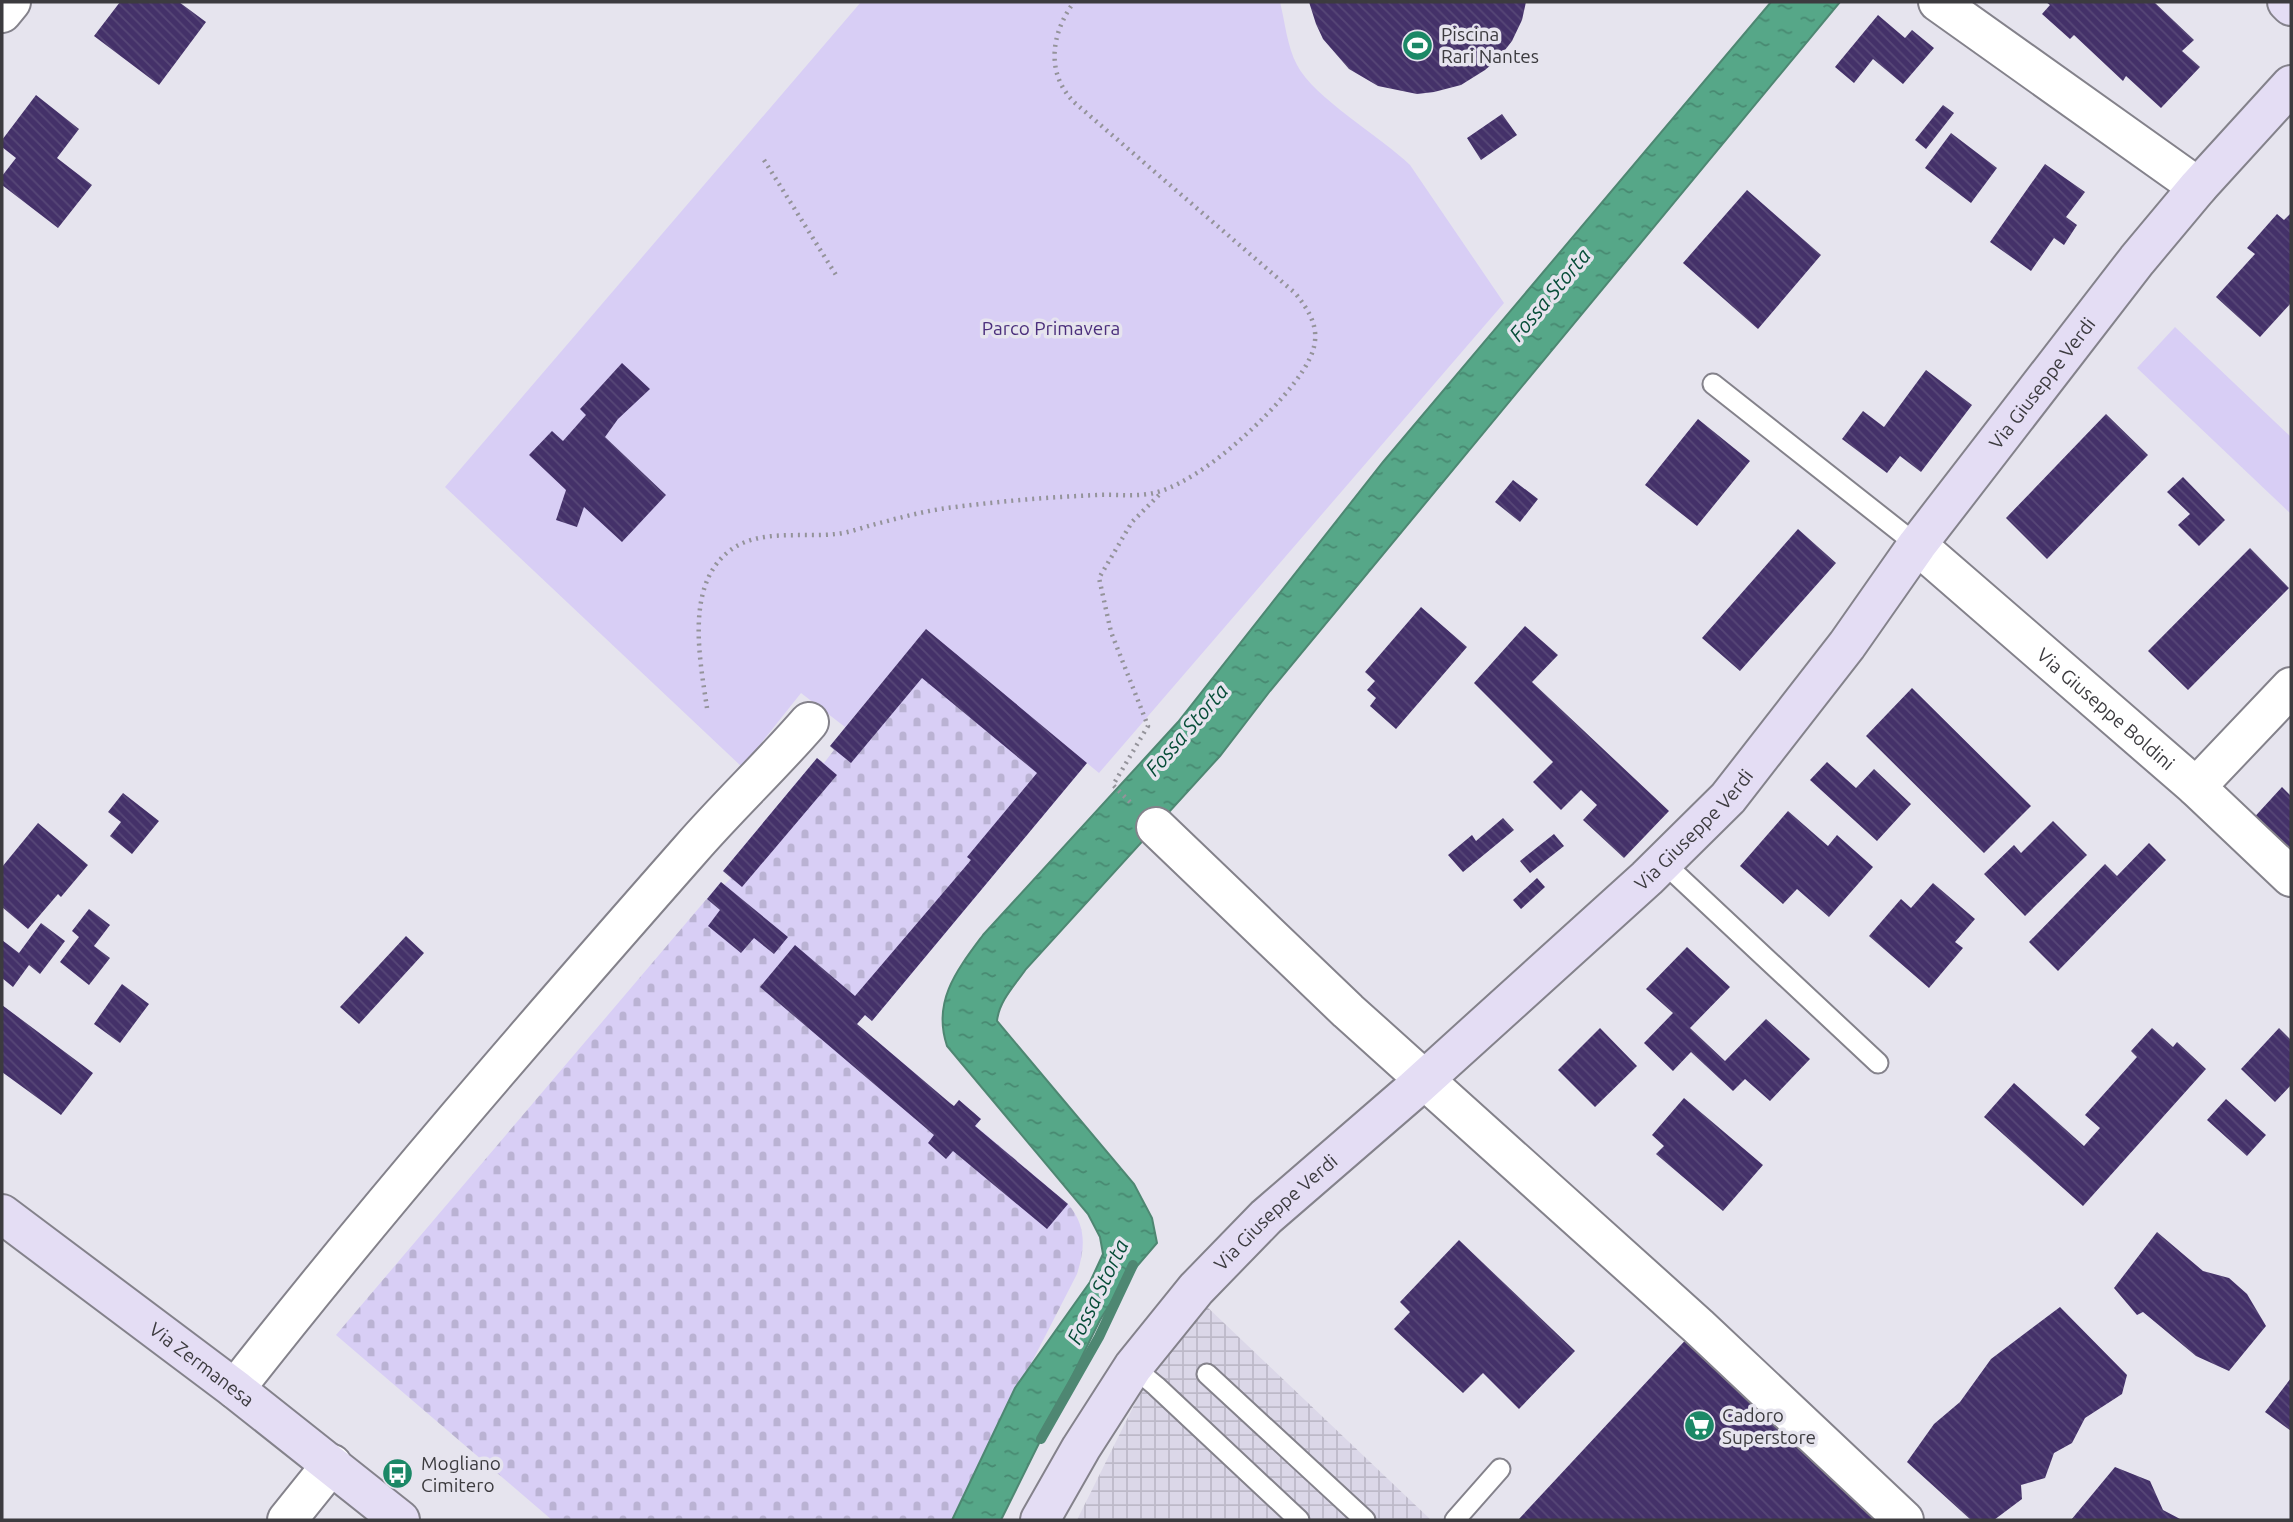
<svg xmlns="http://www.w3.org/2000/svg" width="2293" height="1522" font-family="Ubuntu,sans-serif">
<style>
.industrial{fill:url(#industrial-grid)}
.green{fill:#d8cef5}
.cemetery{fill:url(#cemetery-stones)}
.water{fill:url(#water-ripples);stroke:#4e8772;stroke-width:2}
.lines{fill:none;stroke-linecap:round;stroke-linejoin:round}
.stream{stroke:#4e8772;stroke-width:10}
.building{fill:url(#building-back-hatch)}
.lane-casing{stroke:#84828b;stroke-width:23}
.street-casing{stroke:#84828b;stroke-width:42}
.secondary-casing{stroke:#84828b;stroke-width:42}
.path{stroke:#94939a;stroke-width:4.5;stroke-dasharray:2 5;stroke-linecap:butt}
.lane{stroke:#fff;stroke-width:19}
.street{stroke:#fff;stroke-width:38}
.secondary{stroke:#e4ddf4;stroke-width:38}
.labels{text-anchor:middle;stroke-width:7;stroke-linejoin:round;paint-order:stroke}
.poi-label{font-size:19px;fill:#3c3b3f;stroke:#e6e4ee;text-anchor:start}
.park-label{font-size:19px;fill:#4c307c;stroke:#e6e4ee}
.street-label{font-size:19px;fill:#3c3b3f;stroke:#e6e4ee}
.water-label{font-size:21px;font-style:italic;fill:#074d38;stroke:#e6e4ee}
</style>
<defs>
<pattern id="industrial-grid" width="8" height="8" patternUnits="userSpaceOnUse" patternTransform="scale(1.75)"><rect width="8" height="8" fill="#dbd7e8"/><path d="M0 4h8M4 0v8" fill="none" stroke="#bdb9c8"/></pattern>
<pattern id="cemetery-stones" width="16" height="16" patternUnits="userSpaceOnUse" patternTransform="scale(1.75)"><rect width="16" height="16" fill="#d8cef5"/><path d="M2 7V4a2 2 0 0 1 4 0v3zM10 15v-3a2 2 0 0 1 4 0v3z" fill="#bab2d3"/></pattern>
<pattern id="water-ripples" width="26" height="14" patternUnits="userSpaceOnUse" patternTransform="scale(1.75)"><rect width="26" height="14" fill="#56a788"/><path d="M2 4q2-2 4 0t4 0M15 11q2-2 4 0t4 0" fill="none" stroke="#488971"/></pattern>
<pattern id="building-back-hatch" width="6" height="6" patternUnits="userSpaceOnUse" patternTransform="scale(1.75)"><rect width="6" height="6" fill="#443169"/><path d="M-1 5l2 2M0 0l6 6M5-1l2 2" fill="none" stroke="#574777"/></pattern>
</defs>
<rect width="100%" height="100%" fill="#e6e4ee"/>
<!-- industrial -->
<path class="industrial" d="M1203,1303l228,217h-354l83,-167z"/>
<!-- green -->
<path class="green" d="M861,2h419c5,20 7,44 17,63 16,32 84,72 113,100l94,138 -405,470 -173,-143 -81,97 -44,-34 -59,74 -297,-280z
M2175,327l116,110v77l-154,-146z"/>
<!-- cemetery -->
<path class="cemetery" d="M926,629l161,134 -215,258 -8,-6 -7,9 93,79 4,3 5,-6 22,19 -5,7 92,78c19,22 17,45 9,70l-126,246h-399l-216,-185 385,-453 3,3 7,-7 -8,-7 94,-113 7,5 10,-13 -4,-4z"/>
<!-- water -->
<path class="water" d="M1771,2h69l-570,689 -50,65 -194,213c-11,16 -27,32 -29,52l137,163 18,34 5,25 -31,36 -26,41 -99,200h-49l63,-132 75,-106 13,-28 -3,-17 -12,-23 -141,-168c-15,-45 10,-76 36,-111l195,-213 205,-260z"/>
<g class="lines">
<!-- stream -->
<path class="stream" d="M1041,1439l58,-102 34,-72"/>
</g>
<!-- building -->
<path class="building" d="M120,2h59l27,20 -47,63 -65,-49z
M1309,2h217l-4,18 -10,21 -14,18 -13,11 -24,15 -27,7 -17,2 -39,-8 -29,-17 -26,-30 -7,-15z
M2046,2h108l40,38 -12,11 18,16 -39,41 -35,-32 -3,5 -49,-46 -4,4 -28,-25 8,-9z
M1878,15l27,23 7,-8 22,18 -31,36 -30,-25 -19,24 -19,-16z
M36,95l43,34 -22,29 35,27 -34,43 -56,-43v-9l14,-18 -14,-11v-7z
M1943,105l11,8 -28,36 -11,-9z
M1502,114l15,21 -36,25 -14,-22z
M1951,133l46,35 -26,35 -46,-35z
M2045,164l40,28 -19,25 11,8 -13,20 -10,-7 -23,33 -41,-29z
M1747,190l74,65 -63,74 -75,-66z
M2291,213v90l-31,34 -44,-40 39,-43 -8,-6 30,-34 7,6z
M622,363l28,26 -32,30 -13,18 61,58 -44,47 -38,-35 -7,20 -21,-7 10,-30 -37,-35 23,-24 11,10 23,-26 -6,-6z
M1926,370l46,35 -51,67 -21,-16 -13,17 -45,-34 21,-28 21,16z
M2106,414l42,41 -101,104 -41,-41z
M1698,419l52,42 -53,65 -52,-41z
M2183,477l42,43 -26,26 -21,-21 12,-11 -23,-22z
M1513,480l25,19 -18,23 -25,-20z
M1798,529l38,34 -96,108 -38,-33z
M2250,548l39,40 -101,102 -40,-39z
M1421,607l46,40 -71,82 -26,-23 6,-8 -9,-8 8,-9 -10,-9z
M1525,626l33,29 -26,27 137,129 -45,47 -41,-38 14,-15 -16,-15 -20,20 -28,-28 20,-20 -79,-79z
M926,629l161,134 -215,258 -7,-6 -8,9 93,79 4,3 5,-6 22,19 -6,7 93,78 -21,25 -94,-78 -7,8 -18,-16 6,-8 -174,-148 35,-42 60,51 116,-136 -4,-3 70,-84 -115,-95 -71,85 -21,-17z
M1912,688l119,118 -47,47 -118,-117z
M817,758l20,17 -95,112 -19,-16z
M1827,762l29,26 18,-19 37,35 -34,37 -67,-61z
M2282,787l9,9v65l-42,-38z
M123,793l36,28 -27,33 -22,-18 11,-14 -13,-10z
M1788,811l40,35 9,-11 36,32 -44,50 -32,-28 -14,15 -43,-38z
M1503,818l11,12 -51,42 -15,-17 24,-20 4,6z
M2053,821l34,34 -62,61 -41,-42 30,-29 7,8z
M38,823l50,42 -27,32 -3,-3 -30,35 -26,-22v-40z
M1554,834l10,12 -34,27 -10,-12z
M2149,843l17,17 -108,111 -29,-29 76,-78 12,12z
M1537,878l8,9 -24,22 -8,-9z
M721,882l67,55 -14,17 -20,-16 -13,15 -33,-27 12,-16 -13,-11z
M1933,883l42,36 -20,23 8,6 -34,40 -60,-52 32,-37 10,9z
M89,909l21,16 -16,21 16,12 -21,27 -29,-23 19,-25 -7,-6z
M41,923l24,18 -25,33 -11,-9 -16,22 -11,-9v-38l17,13z
M406,936l18,17 -65,71 -19,-17z
M1687,947l43,40 -40,41 35,33 41,-42 44,40 -40,42 -25,-22 -12,12 -42,-39 -18,19 -29,-28 29,-30 -27,-24z
M122,984l27,20 -29,39 -26,-19z
M2,1005l91,68 -32,42 -59,-43z
M1600,1028l37,38 -42,41 -37,-37z
M2152,1028l21,19 4,-5 29,27 -123,137 -99,-89 30,-34 70,63 16,-18 -15,-13 52,-58 -6,-6z
M2279,1028l12,12v45l-16,17 -34,-33z
M1684,1098l79,67 -40,46 -67,-57 8,-8 -12,-11z
M2226,1099l40,36 -19,21 -40,-36z
M2157,1232l46,39 26,7 18,16 19,32 -37,45 -33,-15 -53,-44 -6,3 -23,-27z
M1459,1240l116,111 -56,58 -36,-36 -20,20 -69,-64 16,-17 -10,-10z
M2060,1307l67,68 -5,19 -37,24 -13,25 -18,10 -9,25 -24,7 1,14 -28,21h-23l-64,-58 27,-38 26,-22 31,-43z
M1693,1332l200,188h-375z
M2291,1378v53l-26,-19z
M2115,1467l35,14 13,29 19,10h-111z"/>
<g class="lines">
<defs>
<path id="lane" d="M1713,384l204,161
M1664,863l214,200
M1133,1367l23,19 143,134
M1207,1374l158,146
M1455,1520l45,-51"/>
<g id="street">
<path d="M1938,2l260,185"/>
<path d="M2,13l9,-11"/>
<path id="s1" d="M1917,545l279,242 95,90"/>
<path d="M2196,787l95,-100"/>
<path d="M1156,827l192,184 350,315 206,194"/>
<path d="M235,1389c145,-185 300,-363 455,-539 38,-44 81,-84 119,-128"/>
<path d="M287,1520l45,-56"/>
</g>
<g id="secondary">
<path d="M2287,2l4,4"/>
<path id="s2" d="M2,1214l233,175 165,131"/>
<path id="s3" d="M1040,1520l41,-72 52,-81 63,-78 70,-72 148,-128 233,-211 81,-80 119,-153 70,-100 220,-285 61,-73 93,-102"/>
</g>
</defs>
<!-- lane casing -->
<use href="#lane" class="lane-casing"/>
<!-- street casing -->
<use href="#street" class="street-casing"/>
<!-- secondary casing -->
<use href="#secondary" class="secondary-casing"/>
<!-- path -->
<path class="path" d="M764,160l72,115
M707,708c-7,-48 -22,-121 21,-156 29,-24 74,-14 108,-18 12,-1 25,-6 36,-9 27,-7 55,-15 83,-18 47,-6 95,-10 143,-12 21,-1 42,3 63,-4 45,-15 105,-71 134,-109 26,-35 28,-55 0,-89l-220,-190c-30,-29 -24,-70 -1,-101
M1130,802l-17,-17 35,-59 -37,-94 -12,-54 33,-56 29,-29"/>
<!-- lane -->
<use href="#lane" class="lane"/>
<!-- street -->
<use href="#street" class="street"/>
<!-- secondary -->
<use href="#secondary" class="secondary"/>
</g>
<!-- icons -->
<defs>
<symbol id="stadium-disc" viewBox="-11 -11 22 22"><circle r="9.5" fill="#1b8866" stroke="#e6e4ee"/><path d="M0-5a6.5 5 0 1 0 0 10a6.5 5 0 1 0 0-10ZM-3.5-1.8h7v3.6h-7Z" fill="#fff"/></symbol>
<symbol id="supermarket-disc" viewBox="-11 -11 22 22"><circle r="9.5" fill="#1b8866" stroke="#e6e4ee"/><path d="M-6-5.5h2.5l.6 2H6L4.5 2H-2.5L-4.4-4H-6ZM-1.5 3.2a1.3 1.3 0 1 0 .1 0ZM3 3.2a1.3 1.3 0 1 0 .1 0Z" fill="#fff"/></symbol>
<symbol id="bus-disc" viewBox="-11 -11 22 22"><circle r="9.5" fill="#1b8866" stroke="#e6e4ee"/><path d="M-5-6H5V4H4V6H2V4H-2V6H-4V4H-5ZM-3.5-4V0h7V-4ZM-3.5 1.2v1.5H-2V1.2ZM2 1.2v1.5H3.5V1.2Z" fill="#fff"/></symbol>
</defs>
<g fill-rule="evenodd">
<use href="#stadium-disc" x="1400" y="28" width="35" height="35"/>
<use href="#supermarket-disc" x="1682" y="1408" width="35" height="35"/>
<use href="#bus-disc" x="380" y="1456" width="35" height="35"/>
</g>
<g class="labels">
<!-- poi labels -->
<g class="poi-label">
<text x="1441" y="41">Piscina<tspan x="1441" dy="22">Rari Nantes</tspan></text>
<text x="1722" y="1422">Cadoro<tspan x="1722" dy="22">Superstore</tspan></text>
<text x="421" y="1470">Mogliano<tspan x="421" dy="22">Cimitero</tspan></text>
</g>
<!-- park labels -->
<g class="park-label">
<text x="1051" y="335">Parco Primavera</text>
</g>
<!-- street labels -->
<g class="street-label">
<text dy="7" stroke="none"><textPath href="#s3" startOffset="1524">Via Giuseppe Verdi</textPath></text>
<text dy="7" stroke="none"><textPath href="#s1" startOffset="250">Via Giuseppe Boldini</textPath></text>
<text dy="7" stroke="none"><textPath href="#s3" startOffset="957">Via Giuseppe Verdi</textPath></text>
<text dy="7" stroke="none"><textPath href="#s3" startOffset="390">Via Giuseppe Verdi</textPath></text>
<text dy="7" stroke="none"><textPath href="#s2" startOffset="250">Via Zermanesa</textPath></text>
</g>
<!-- water labels -->
<g class="water-label">
<text transform="translate(1550 295) rotate(-50)" y="7">Fossa Storta</text>
<text transform="translate(1187 730) rotate(-49)" y="7">Fossa Storta</text>
<text transform="translate(1098 1292) rotate(-64)" y="7">Fossa Storta</text>
</g>
</g>
<!-- border -->
<rect width="2293" height="1522" fill="none" stroke="#3c3b3f" stroke-width="7"/>
</svg>
